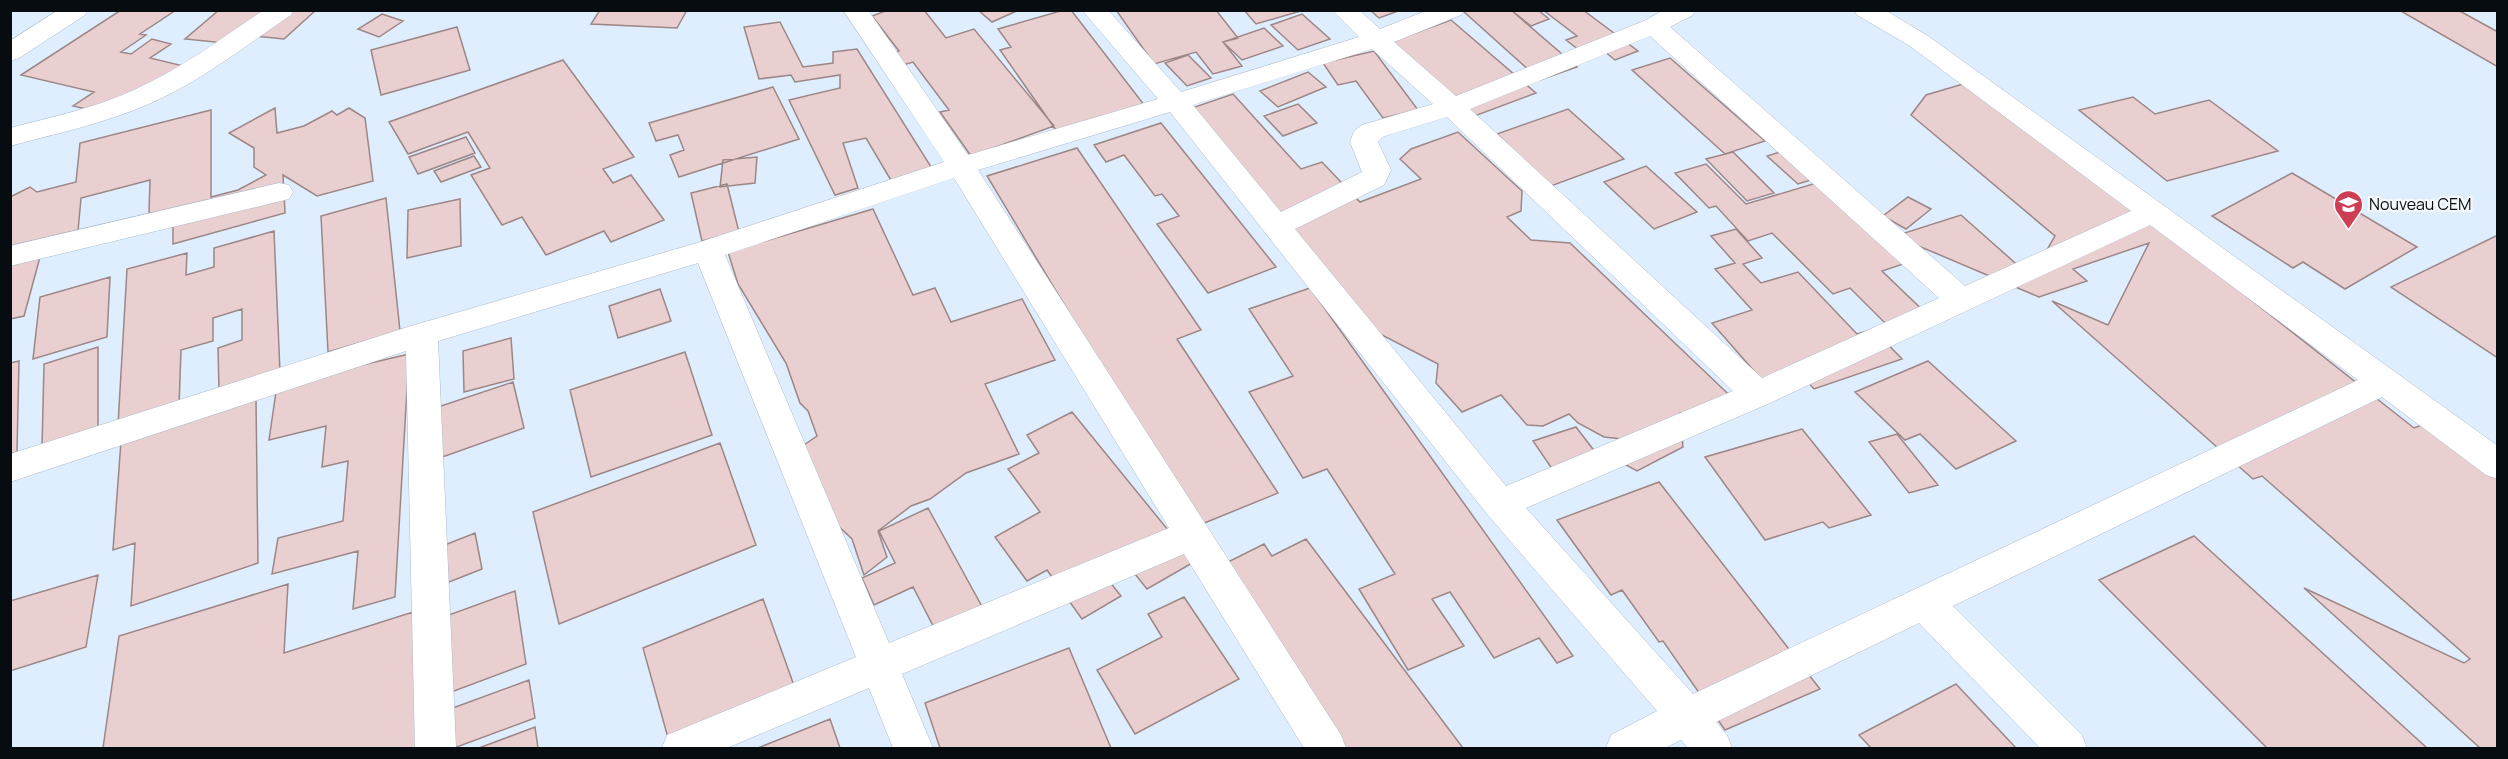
<svg xmlns="http://www.w3.org/2000/svg" width="2508" height="759" font-family="Manrope,sans-serif">
<style>
.building{fill:#e9cfd0;stroke:#9d8686;stroke-width:1.5}
.lines{fill:none;stroke-linecap:round;stroke-linejoin:round}
.minor-casing{stroke:#abbaca;stroke-width:1}
.minor{fill:#fff;fill-rule:evenodd}
.labels{text-anchor:middle;stroke-width:4.5;stroke-linejoin:round;paint-order:stroke}
.poi-label{font-size:16px;fill:#070c11;stroke:#f6f9fc;text-anchor:start}
</style>
<rect width="100%" height="100%" fill="#deeefe"/>
<!-- building -->
<path class="building" d="M121,10h55l-36,24 6,1 -25,17 10,2 21,-15 19,5 -21,14 50,12 -45,31 -22,-5 -25,18 -35,-8 21,-14 -73,-17z
M219,10h97l-32,29 -39,-4 -10,9 -50,-5z
M600,10h87l-10,18 -86,-4z
M888,10h36l22,28 28,-9 80,97 -83,30 -31,-44 9,-2 -36,-48 -17,5 -8,-12 11,-4 -27,-35z
M978,10h41l-27,12z
M1064,10h7l74,96 -87,27 -58,-83 11,-3 -13,-18z
M1116,10h100l22,28 -15,4 19,24 -29,8 -17,-22 -42,12z
M1244,10h60l-48,14z
M1370,10h31l-22,8z
M1511,10h27l11,9 -18,7z
M1511,10l66,57 -37,13 -77,-69z
M1543,10h40l55,41 -23,9 -11,-9 -16,6 -22,-17 11,-4z
M2399,10h59l40,22v35z
M382,14l21,7 -24,16 -21,-8z
M1302,14l28,25 -32,11 -27,-25z
M1451,20l85,73 -64,24 -82,-75z
M780,22l23,45 30,-4v-11l24,-3 76,121 -41,12 -26,-44 -23,5 15,45 -23,7 -46,-95 51,-12v-13l-45,7 -4,-7 -32,4 -15,-52z
M457,27l13,43 -89,25 -10,-45z
M1264,28l19,18 -41,14 -19,-18z
M1374,51l44,59 -35,8 -27,-37 -18,4 -15,-22z
M1188,55l23,23 -24,8 -22,-23z
M1670,58l95,83 -40,13 -93,-84z
M563,60l71,97 -31,12 10,14 18,-8 33,45 -53,22 -7,-11 -58,24 -24,-38 -20,8 -31,-50 19,-7 -22,-36 -60,22 -19,-32z
M1308,72l18,15 -48,20 -18,-16z
M1973,81l441,347 16,-6 68,52v274h-18l-176,-160 160,75 6,-4 -208,-183 -9,3 -201,-178 56,24 41,-82 -76,26 14,12 -48,16 -144,-61 66,-21 70,62 24,-41 -144,-121 15,-20z
M773,87l26,52 -120,38 -9,-22 14,-5 -6,-15 -22,6 -7,-18z
M1233,94l68,75 21,-7 38,40 61,-23 -21,-20 11,-10 47,-17 64,59 -1,20 -14,6 24,23 39,3 174,166 -64,4 3,34 -46,24 -20,-11 15,-20 -28,-3 -26,-14 -9,-9 -26,12 -16,-1 -26,-30 -39,17 -26,-29 2,-19 -60,-31 -192,-223z
M2133,97l22,17 54,-14 69,51 -111,30 -88,-71z
M1298,104l19,19 -34,13 -19,-20z
M275,108l2,25 27,-7 28,-15 5,4 12,-7 16,10 8,63 -56,15 -34,-21 2,38 -112,31v-16l-24,-16 1,-32 -69,18 -4,44 -67,18v-63l20,-10 7,5 39,-10 4,-39 131,-33v87l27,-7 28,-15 -12,-8v-19l-25,-15z
M1568,109l56,50 -73,27 -54,-52z
M1161,123l115,144 -68,26 -51,-69 22,-8 -17,-22 -7,2 -31,-41 -18,7 -12,-17z
M466,137l9,16 -57,21 -9,-17z
M1077,148l124,182 -24,9 101,154 -81,33 -210,-350z
M1783,151l31,28 -16,5 -31,-28z
M1733,152l41,41 -27,8 -41,-42z
M474,156l7,11 -40,15 -7,-11z
M757,157l-2,26 -35,4 3,-27z
M1706,164l40,40 77,-23 86,81 -27,9 53,51 -38,13 -47,-47 -17,6 -61,-61 -24,8 -32,-35 -7,2 -34,-35z
M1646,166l51,46 -43,17 -50,-47z
M2292,173l125,74 -72,42 -42,-27 -10,6 -81,-52z
M727,184l12,48 -37,9 -11,-48z
M1908,197l23,12 -25,20 -23,-13z
M386,198l14,133 -72,21 -7,-136z
M460,199l1,47 -54,12 1,-48z
M873,209l40,86 22,-7 16,34 71,-23 33,61 -70,24 34,70 -53,19 -36,26 -19,7 -33,25 9,26 -23,18 -12,-36 -23,-22 -25,-72 13,-9 -9,-25 -8,-8 -14,-40 -48,-79 -10,-32z
M1736,229l26,29 -19,6 18,19 37,-11 59,62 16,-5 29,30 -88,30 -19,-21 -34,11 -49,-56 40,-13 -37,-41 20,-6 -24,-27z
M274,231l6,141 -61,18 -1,-42 24,-8v-31l-29,9v23l-32,9 -2,56 -61,19 9,-156 60,-16 -1,22 28,-8v-19z
M2498,235v123l-107,-71z
M40,257l-16,59 -14,3v-56z
M110,277l-3,60 -74,22 7,-62z
M1310,288l263,368 -16,7 -18,-25 -45,20 -44,-66 -18,7 32,47 -56,24 -49,-81 36,-15 -68,-105 -24,9 -54,-86 44,-16 -44,-67z
M660,289l11,32 -53,17 -9,-32z
M511,338l3,41 -50,13 -1,-41z
M98,347v82l-56,19 2,-84z
M685,352l27,83 -121,42 -21,-87z
M409,354l-14,243 -42,12 5,-58 -86,23 6,-36 65,-17 5,-60 -26,6 4,-41 -57,14 8,-55z
M19,361l-2,91 -7,2v-91z
M1928,361l88,80 -60,28 -36,-35 -15,6 -50,-48z
M513,382l11,46 -90,32 -8,-49z
M256,399l2,164 -127,43 4,-63 -22,7 8,-109z
M1072,412l122,150 -47,27 -24,-30 -21,13 19,24 -39,23 -35,-49 -20,11 -32,-44 45,-25 -32,-43 31,-16 -12,-18z
M1576,427l23,30 -44,16 -22,-32z
M1802,429l69,86 -42,13 -6,-6 -58,18 -60,-83z
M1897,434l41,51 -29,8 -40,-51z
M720,443l36,102 -197,79 -26,-112z
M1659,482l161,207 -95,41 -62,-89 -4,1 -37,-52 -11,5 -54,-75z
M928,508l63,115 -47,24 -31,-60 -39,18 -12,-27 33,-15 -16,-32z
M475,533l7,36 -38,15 -7,-36z
M2194,536l233,212h-160l-168,-168z
M1306,539l157,209h-123l-124,-180 48,-24 8,12z
M98,575l-12,72 -76,24v-70z
M288,584l-4,69 129,-41 4,136h-314l16,-112z
M515,591l11,73 -80,30 -8,-75z
M1184,597l55,82 -104,55 -38,-64 65,-33 -14,-23z
M763,599l33,92 -126,54 -27,-97z
M1069,648l42,100h-171l-15,-45z
M529,680l6,38 -81,30 -4,-39z
M1956,684l60,64h-145l-12,-13z
M830,719l10,29h-82z
M535,727l3,21h-59z"/>
<g class="lines">
<defs>
<path id="minor" d="M58,10h30l-3,5 -66,43 -9,3v-20z
M264,10h30l-3,5c-46,31 -90,66 -140,88 -45,20 -93,30 -141,43v-18c42,-11 85,-20 124,-38 47,-21 88,-52 130,-80z
M843,10h25l100,145 190,-56 -76,-89h26l73,82 178,-55 -27,-27h27l21,19 48,-19h36l-3,5 -67,27 62,54 188,-75 20,-11h32l-3,5 -23,12 295,259 166,-75 -221,-165 -53,-31 -3,-5h31l43,26 570,410v33l-12,-4 -104,-78 -429,209 129,129 5,13h-47l-121,-125 -203,99 11,13 5,13h-44l-7,-8 -16,8h-59l5,-13 46,-24 -170,-197 -317,-402 -192,58 363,565 5,13h-42l-120,-194 -282,120 31,74h-40l-24,-60 -142,60h-65l5,-13 189,-78 -158,-394 -260,78 18,407h-41l-9,-397 -396,131v-28l401,-128 286,-83 247,-81zM1650,36l289,262 -177,80 -292,-269zM1372,49l61,55 -71,21 -8,6 -4,11 12,30 -81,40 -88,-107zM1447,117l286,274 -227,95 -211,-257 89,-44 7,-15 -13,-28 4,-5zM954,178l215,350 -280,115 -164,-388zM2150,225l208,155 -665,314 -167,-186 244,-105z
M279,183l10,2 4,7 -4,7 -279,67v-20z"/>
</defs>
<!-- minor casing -->
<use href="#minor" class="minor-casing"/>
<!-- minor -->
<use href="#minor" class="minor"/>
</g>
<!-- icons -->
<defs>
<symbol id="school-pin" viewBox="-11 -11 22 30"><path d="M0 17L-7.5 6A9.5 9.5 0 1 1 7.5 6Z" fill="#cd3d54" stroke="#f6f9fc"/><path d="M0-5L7-2L0 1L-7-2ZM-4 1L0 2.5L4 1V4Q0 6-4 4Z" fill="#fff"/></symbol>
</defs>
<g fill-rule="evenodd">
<use href="#school-pin" x="2332" y="188" width="33" height="45"/>
</g>
<g class="labels">
<!-- poi labels -->
<g class="poi-label">
<text x="2369" y="210">Nouveau CEM</text>
</g>
</g>
<!-- border -->
<rect width="2508" height="759" fill="none" stroke="#070c11" stroke-width="24"/>
</svg>
